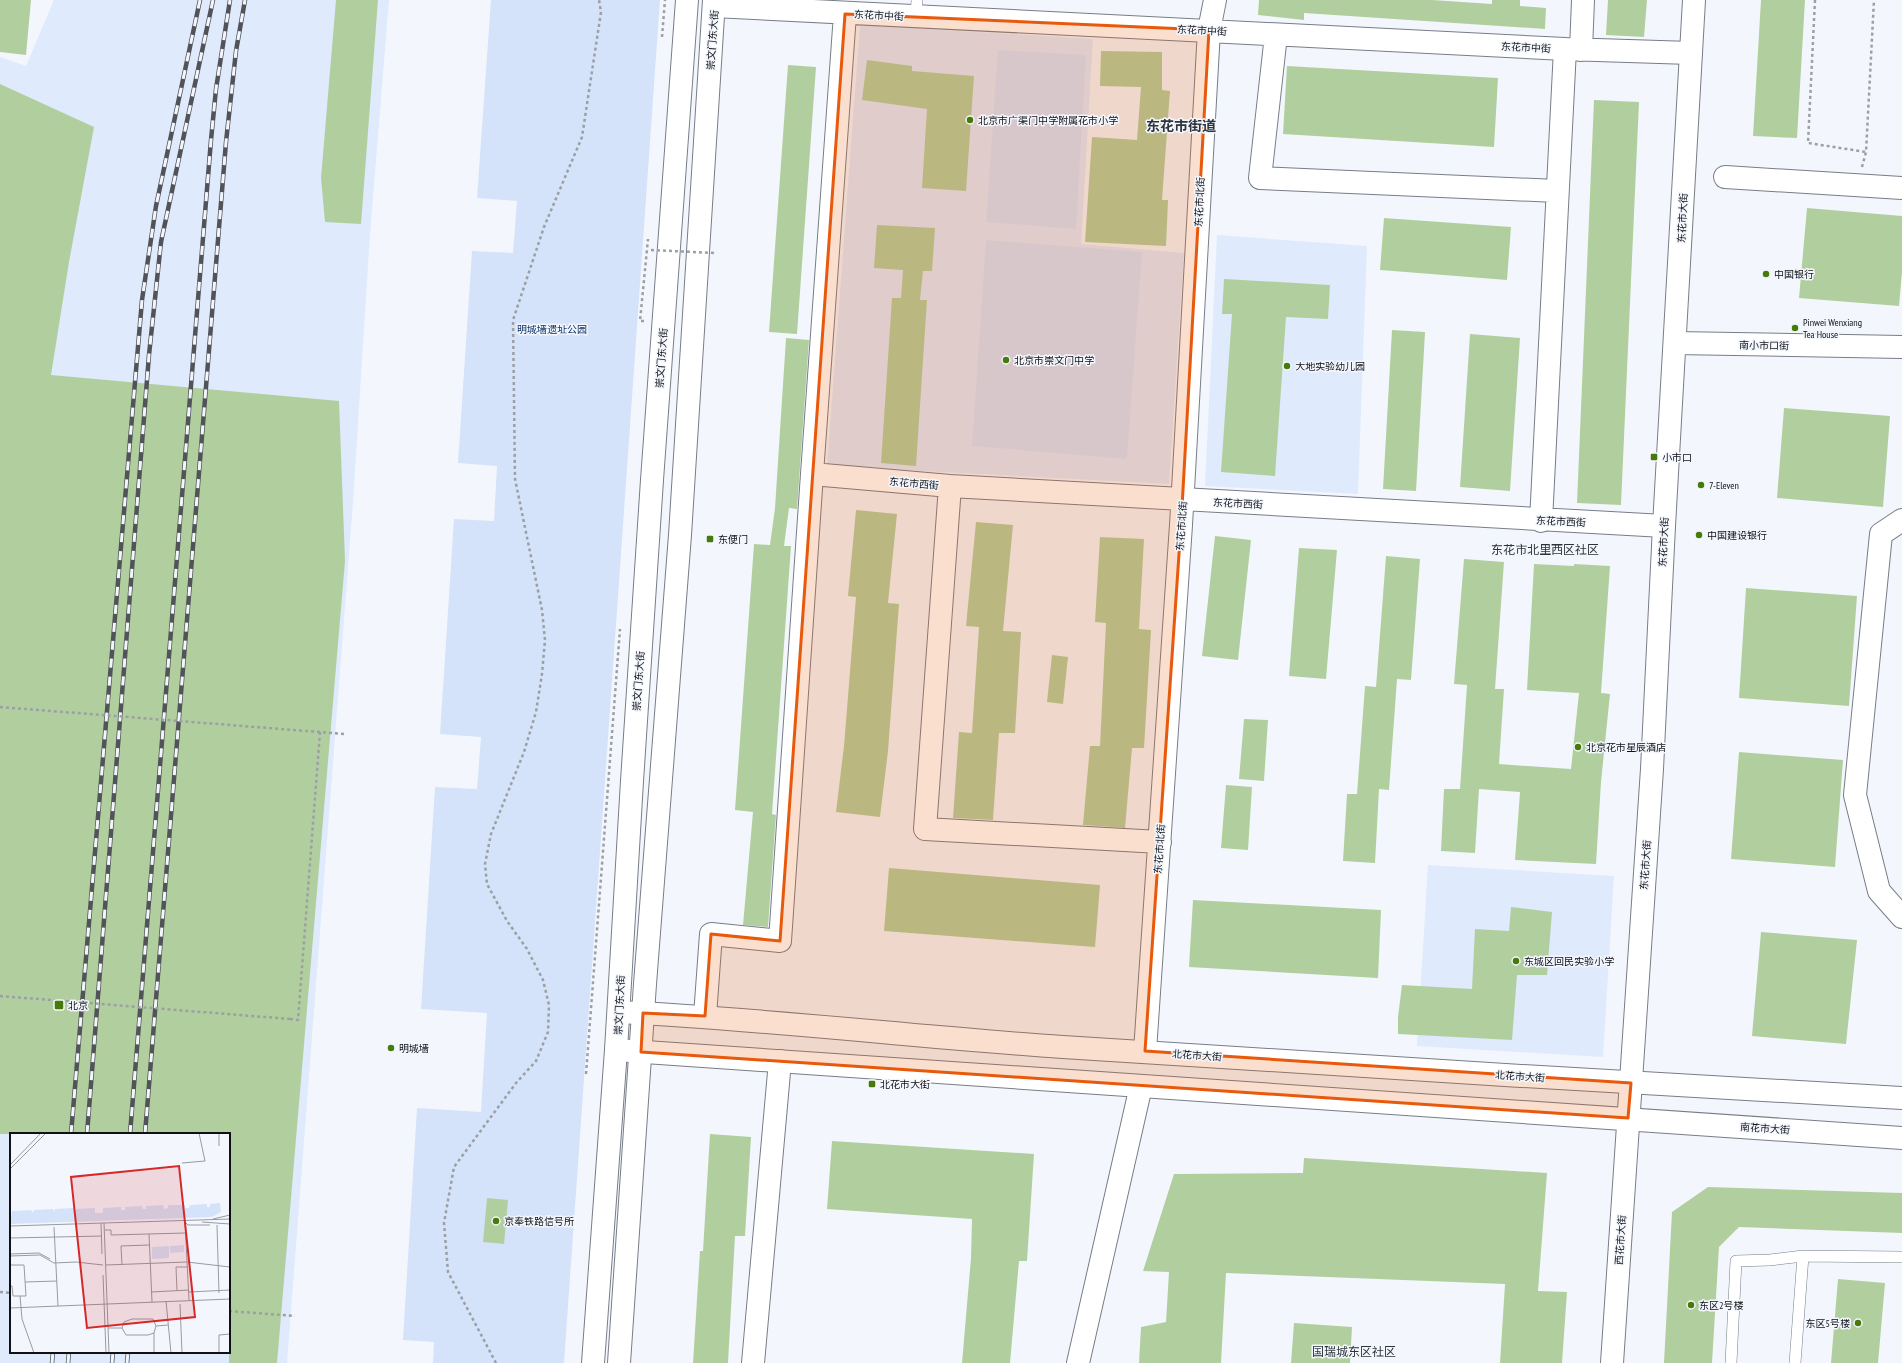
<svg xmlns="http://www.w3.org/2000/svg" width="1902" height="1363" font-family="'PT Sans Narrow','Noto Sans SC',sans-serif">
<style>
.built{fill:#dfeafc;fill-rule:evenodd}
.green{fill:#d4e3fa}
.building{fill:#b1cf9e}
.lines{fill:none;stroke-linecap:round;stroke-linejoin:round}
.service-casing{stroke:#777d87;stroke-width:12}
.minor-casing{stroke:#777d87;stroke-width:24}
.tertiary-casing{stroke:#777d87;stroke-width:24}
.secondary-casing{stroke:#777d87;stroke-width:24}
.primary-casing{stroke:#777d87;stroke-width:24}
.path{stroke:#9c9fa4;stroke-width:2.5;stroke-dasharray:3 3;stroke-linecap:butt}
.service{stroke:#fff;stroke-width:11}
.minor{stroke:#fff;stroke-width:22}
.tertiary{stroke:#fff;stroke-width:22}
.secondary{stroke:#fff;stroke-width:22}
.primary{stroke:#fff;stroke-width:22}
.rail-casing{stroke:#515358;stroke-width:4.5}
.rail{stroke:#f3f7fd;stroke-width:3;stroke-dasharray:9;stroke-linecap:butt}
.path-bridge{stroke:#9c9fa4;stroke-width:2.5;stroke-dasharray:3 3;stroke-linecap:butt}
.marked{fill:#e8590c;fill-opacity:0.2;stroke:#e8590c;stroke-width:3;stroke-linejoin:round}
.poi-dot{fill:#467a0a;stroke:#f3f7fd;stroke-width:1.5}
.labels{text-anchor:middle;stroke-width:3;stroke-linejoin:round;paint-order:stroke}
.street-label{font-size:10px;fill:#0f1115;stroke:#f3f7fd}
.poi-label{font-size:10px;fill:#0f1115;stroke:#f3f7fd;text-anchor:start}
.park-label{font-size:10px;fill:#0c3167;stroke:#f3f7fd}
.quarter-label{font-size:12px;fill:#2e333b;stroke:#f3f7fd}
.district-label{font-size:14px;font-weight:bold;fill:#2e333b;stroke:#f3f7fd}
.inset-road{fill:none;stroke:#989ba0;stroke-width:1}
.view{fill:#d62828;fill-opacity:0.15;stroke:#d62828;stroke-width:2}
.inset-edge{fill:none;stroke:#0f1115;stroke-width:2}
</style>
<rect width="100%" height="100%" fill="#f3f7fd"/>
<!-- built -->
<path class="built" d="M54,0h335l-19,234 -17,268 -66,861h-287v-1306l26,9zM11,1134h218v218h-218z
M860,25l233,14 -12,205 103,9 -15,231 -342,-18z
M1217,235l150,11 -9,248 -153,-8z
M1428,865l186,11 -11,181 -186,-11z"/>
<!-- green -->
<path class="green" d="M491,0h169l-96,1363h-131l1,-21 -31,-2 14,-232 64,4 6,-99 -66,-4 14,-222 42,2 4,-52 -41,-3 14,-215 40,2 3,-55 -39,-3 14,-212 41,2 4,-52 -40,-3z
M998,50l88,5 -10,174 -90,-7z
M986,240l156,12 -15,207 -155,-13z"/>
<!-- building -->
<path class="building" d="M0,0h31l-5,55 -26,-3z
M336,0h42l-17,224 -36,-2 -4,-44z
M1259,0h173l60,4v-4h28v6l26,2 -1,21 -241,-16v7l-46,-5z
M1608,0h39l-3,37 -38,-2z
M1761,0h44l-8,138 -44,-2z
M1101,51l61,1v38l8,1 -8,109h6l-2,46 -81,-4 7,-105 45,3 4,-53 -41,-1z
M867,60l45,6v5l62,5 -8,115 -44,-3 5,-79 -65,-9z
M788,65l28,2 -19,267 -28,-2z
M1287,66l211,12 -4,69 -211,-13z
M0,84l94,43 -25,135 -18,113 288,26 6,160 -68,802h-48v-229h-229z
M1594,100l45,2 -18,403 -44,-2z
M1807,208l95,8v56l-3,34 -100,-8z
M1384,218l127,9 -4,53 -127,-10z
M877,225l58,3 -3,43h-9l-3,29h7l-11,166 -35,-3 11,-165h9l2,-28 -29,-2z
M1224,279l106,6 -2,34 -42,-2 -11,159 -54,-4 11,-158h-10z
M1392,330l33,2 -9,159 -33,-2z
M1470,334l50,4 -10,153 -50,-4z
M786,338l23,2 -12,169 -8,-1 -5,38h7l-19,268 4,1 -8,112 -25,-2 10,-113 -18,-2 19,-266 16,1 5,-37z
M1784,408l106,8 -7,91 -106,-9z
M856,510l41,4 -9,89 11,1 -11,147 -8,66 -44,-5 8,-66 12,-149 -8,-1z
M976,522l37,3 -10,106 18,1 -6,101h-16l-6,87 -40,-2 6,-86 13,1 7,-106 -13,-1z
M1215,536l36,4 -13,120 -36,-4z
M1100,537l44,2 -5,90 12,1 -7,118h-12l-7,80 -42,-3 7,-79h10l6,-123 -11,-1z
M1299,548l38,2 -11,129 -37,-3z
M1386,556l34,3 -9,121 -14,-1 -8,111 -10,-1 -4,74 -32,-2 4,-67h10l8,-108 11,1z
M1464,559l40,3 -9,127h9l-5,75 72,5 8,-76 -52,-3 7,-126 40,2v-2l36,2 -9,127 9,1 -9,88 -5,82 -81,-4 5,-68 -41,-3 -4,64 -34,-2 3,-62h16l7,-104 -13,-1z
M1746,588l111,8 -8,110 -110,-8z
M1052,655l16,2 -5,47 -16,-2z
M1244,719l24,1 -4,61 -25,-2z
M1739,752l104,8 -8,107 -104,-8z
M1226,785l26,2 -4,63 -27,-2z
M889,868l211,17 -5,62 -211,-16z
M1193,900l188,10 -3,68 -189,-11z
M1511,907l41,5 -5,63h-30l-5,65 -114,-6v-17l4,-32 70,4 3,-60 34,2z
M1761,932l96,8 -11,104 -94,-8z
M710,1134l41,3 -6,99h-10l-7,127h-35l7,-112h3z
M832,1141l202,13 -7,107h-8l-9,102h-48l9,-105 1,-39 -145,-10z
M1304,1158l243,15 -9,118 29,1 -5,71h-62l5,-79 -279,-11 -5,90h-82l2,-36 25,-5 3,-50 -26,-1 31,-97 129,-1z
M1708,1187l194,6v40l-163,-6 -20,20 -7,116h-48l8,-151z
M487,1198l21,2 -4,44 -21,-2z
M1838,1279l47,4 -7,80h-47z
M1294,1323l58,4 -2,36h-59z"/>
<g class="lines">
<defs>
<path id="service" d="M916,17l1,-17
M1731,1363l5,-102 34,-1 33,-4 99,1
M1795,1363l8,-107"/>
<path id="minor" d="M714,6l851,43 126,4
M1276,35l-16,143 297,13
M1581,50l2,-50
M1725,177l177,11
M812,474l138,12 714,40
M950,486l-25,343 235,13
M1902,520l-21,14 -26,261 24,96 23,26
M1541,521l24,-472
M705,1016l6,-82 69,7 32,-467 33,-460
M1145,1051l36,-526 28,-495 6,-30
M753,1363l27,-302
M1078,1363l63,-277"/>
<path id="tertiary" d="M1675,343l227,4
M1612,1363l40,-594 12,-243 30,-526"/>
<path id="secondary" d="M619,1012c148,7 296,25 444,35 280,19 559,35 839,51
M616,1050l1286,88"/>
<path id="primary" d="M593,1363l23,-313 16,-269 20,-301 35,-480
M619,1363l26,-379 35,-449 34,-535"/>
</defs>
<!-- service casing -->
<use href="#service" class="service-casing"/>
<!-- minor casing -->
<use href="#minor" class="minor-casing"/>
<!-- tertiary casing -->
<use href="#tertiary" class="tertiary-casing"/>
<!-- secondary casing -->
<use href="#secondary" class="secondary-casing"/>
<!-- primary casing -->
<use href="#primary" class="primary-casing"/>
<!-- path -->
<path class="path" d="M1815,0l-7,143 58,9
M662,37l3,-37
M1862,167l4,-15 8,-152
M644,321h-4l8,-82
M290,1019l8,1 22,-288
M586,1074l34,-445
M0,1292l11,1
M229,1311l66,5
M496,1363l-48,-91 -4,-49 10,-56 62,-84 20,-22 12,-29 1,-27 -6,-25 -16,-31 -20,-28 -20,-37 -2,-20 6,-30 33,-82 12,-40 6,-38 3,-34 -3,-30 -27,-131 -2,-159 31,-93 38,-90 19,-125 -2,-12"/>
<!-- service -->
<use href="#service" class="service"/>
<!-- minor -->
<use href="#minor" class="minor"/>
<!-- tertiary -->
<use href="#tertiary" class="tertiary"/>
<!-- secondary -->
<use href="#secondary" class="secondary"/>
<!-- primary -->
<use href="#primary" class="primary"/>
<defs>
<path id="rail" d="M71,1134l71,-834 14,-94 44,-206
M87,1134l62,-779 12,-113 52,-242
M130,1134l81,-994 5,-51 14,-89
M145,1134l81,-992 10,-91 9,-51
M52,1363l1,-11
M68,1363l1,-11
M112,1363l1,-11
M127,1363l1,-11"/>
</defs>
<!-- rail casing -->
<use href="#rail" class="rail-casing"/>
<!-- rail -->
<use href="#rail" class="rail"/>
<!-- path-bridge -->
<path class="path-bridge" d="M651,250l63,3
M0,707l345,27
M0,996l290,23"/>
</g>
<!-- marked area -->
<path class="marked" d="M845,14l364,16 -28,495 -36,526 486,32 -3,35 -987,-66 2,-39 62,3 6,-82 69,7z"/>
<!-- markers -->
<g class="poi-dot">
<circle cx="970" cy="120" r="4"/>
<circle cx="1766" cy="274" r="4"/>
<circle cx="1795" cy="328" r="4"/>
<circle cx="1006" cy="360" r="4"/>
<circle cx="1287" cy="366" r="4"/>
<rect x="1650" y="453" width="8" height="8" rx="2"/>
<circle cx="1701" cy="485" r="4"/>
<circle cx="1699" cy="535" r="4"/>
<rect x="706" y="535" width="8" height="8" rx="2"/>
<circle cx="1578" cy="747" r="4"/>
<circle cx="1516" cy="961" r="4"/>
<rect x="54" y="1000" width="10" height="10" rx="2"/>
<circle cx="391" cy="1048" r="4"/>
<rect x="868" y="1080" width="8" height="8" rx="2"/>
<circle cx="496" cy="1221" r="4"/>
<circle cx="1691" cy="1305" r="4"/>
<circle cx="1858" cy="1323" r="4"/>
</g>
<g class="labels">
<!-- street labels -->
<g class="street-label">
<text transform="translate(879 15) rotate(3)" y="4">东花市中街</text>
<text transform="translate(1202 30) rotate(3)" y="4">东花市中街</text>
<text transform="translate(712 40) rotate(-86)" y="4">崇文门东大街</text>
<text transform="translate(1526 47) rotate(3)" y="4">东花市中街</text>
<text transform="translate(1199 202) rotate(-87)" y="4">东花市北街</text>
<text transform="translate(1682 218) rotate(-87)" y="4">东花市大街</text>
<text transform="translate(1764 345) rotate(1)" y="4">南小市口街</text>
<text transform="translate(661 358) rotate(-86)" y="4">崇文门东大街</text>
<text transform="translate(914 483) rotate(5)" y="4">东花市西街</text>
<text transform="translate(1238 503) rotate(3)" y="4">东花市西街</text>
<text transform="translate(1561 521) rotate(3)" y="4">东花市西街</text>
<text transform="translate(1181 526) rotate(-86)" y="4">东花市北街</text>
<text transform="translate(1663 542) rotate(-87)" y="4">东花市大街</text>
<text transform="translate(638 681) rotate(-86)" y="4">崇文门东大街</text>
<text transform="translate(1159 849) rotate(-86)" y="4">东花市北街</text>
<text transform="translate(1645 865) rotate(-86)" y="4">东花市大街</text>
<text transform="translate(619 1005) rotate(-87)" y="4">崇文门东大街</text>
<text transform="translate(1197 1055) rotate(4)" y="4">北花市大街</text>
<text transform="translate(1520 1076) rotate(4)" y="4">北花市大街</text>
<text transform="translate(1765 1128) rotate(4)" y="4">南花市大街</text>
<text transform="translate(1620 1240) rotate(-86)" y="4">西花市大街</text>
</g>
<!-- poi labels -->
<g class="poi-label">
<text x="978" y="124">北京市广渠门中学附属花市小学</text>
<text x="1774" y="278">中国银行</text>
<text x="1803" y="326">Pinwei Wenxiang<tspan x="1803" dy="12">Tea House</tspan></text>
<text x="1014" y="364">北京市崇文门中学</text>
<text x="1295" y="370">大地实验幼儿园</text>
<text x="1662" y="461">小市口</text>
<text x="1709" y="489">7-Eleven</text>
<text x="1707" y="539">中国建设银行</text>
<text x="718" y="543">东便门</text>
<text x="1586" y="751">北京花市星辰酒店</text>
<text x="1524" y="965">东城区回民实验小学</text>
<text x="68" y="1009">北京</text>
<text x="399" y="1052">明城墙</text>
<text x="880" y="1088">北花市大街</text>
<text x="504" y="1225">京奉铁路信号所</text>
<text x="1699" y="1309">东区2号楼</text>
<text x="1850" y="1327" text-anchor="end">东区5号楼</text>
</g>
<!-- park labels -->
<g class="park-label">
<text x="552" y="333">明城墙遗址公园</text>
</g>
<!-- quarter labels -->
<g class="quarter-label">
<text x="1545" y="554">东花市北里西区社区</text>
<text x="1354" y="1356">国瑞城东区社区</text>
</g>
<!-- district labels -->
<g class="district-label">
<text x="1181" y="131">东花市街道</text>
</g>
</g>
<!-- overview -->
<g transform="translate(10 1133)">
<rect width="220" height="220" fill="#f3f7fd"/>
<path d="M210,70l1,9 -9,5 -202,7 2,-13 19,-1 2,3 1,-3 19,-1 2,3v-3l19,-1v3l3,-2 18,-1v5h8v-5l18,-1v3h4v-3l17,-1 1,3h3v-3l17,-1 1,4 4,-1v-3h17v3h4l1,-3 17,-1v3h3v-3zM174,112v7l-14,1v-7zM159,113v12l-17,1v-12z" fill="#d4e3fa"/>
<path class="inset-road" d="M209,0v13M172,30l23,-2 -6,-28M0,32l31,-32M0,36l36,-36M203,86l17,-4M175,89l4,78M175,89l3,3h22M192,89l28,2M91,90l1,31M94,90l5,130M207,92l2,68M0,93l220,-7M44,94l4,79M95,97h6v5l74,-2M139,101l3,68M0,105l92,-2M0,121l29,-1 11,6M0,123l30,-1 14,8 22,-1 27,3M0,132h14l2,31h-13l-1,-10h-2M96,132l81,-3 43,5M112,132l-1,-19 28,-1M93,142l3,78M15,149l32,-1M167,158l-1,-24h11M141,159l38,-2M179,159l41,-2M10,163l2,23 12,34M156,168l5,52M170,171l2,49M0,175l220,-9M146,193l-2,7 -6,2h-22l-4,-7 2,-6 8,-3h21l3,7 12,-1M98,195h14M144,200v20M209,220v-18l11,-1"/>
<path class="view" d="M169,33l16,151 -108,11 -16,-151z"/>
<rect width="220" height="220" class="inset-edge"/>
</g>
</svg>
